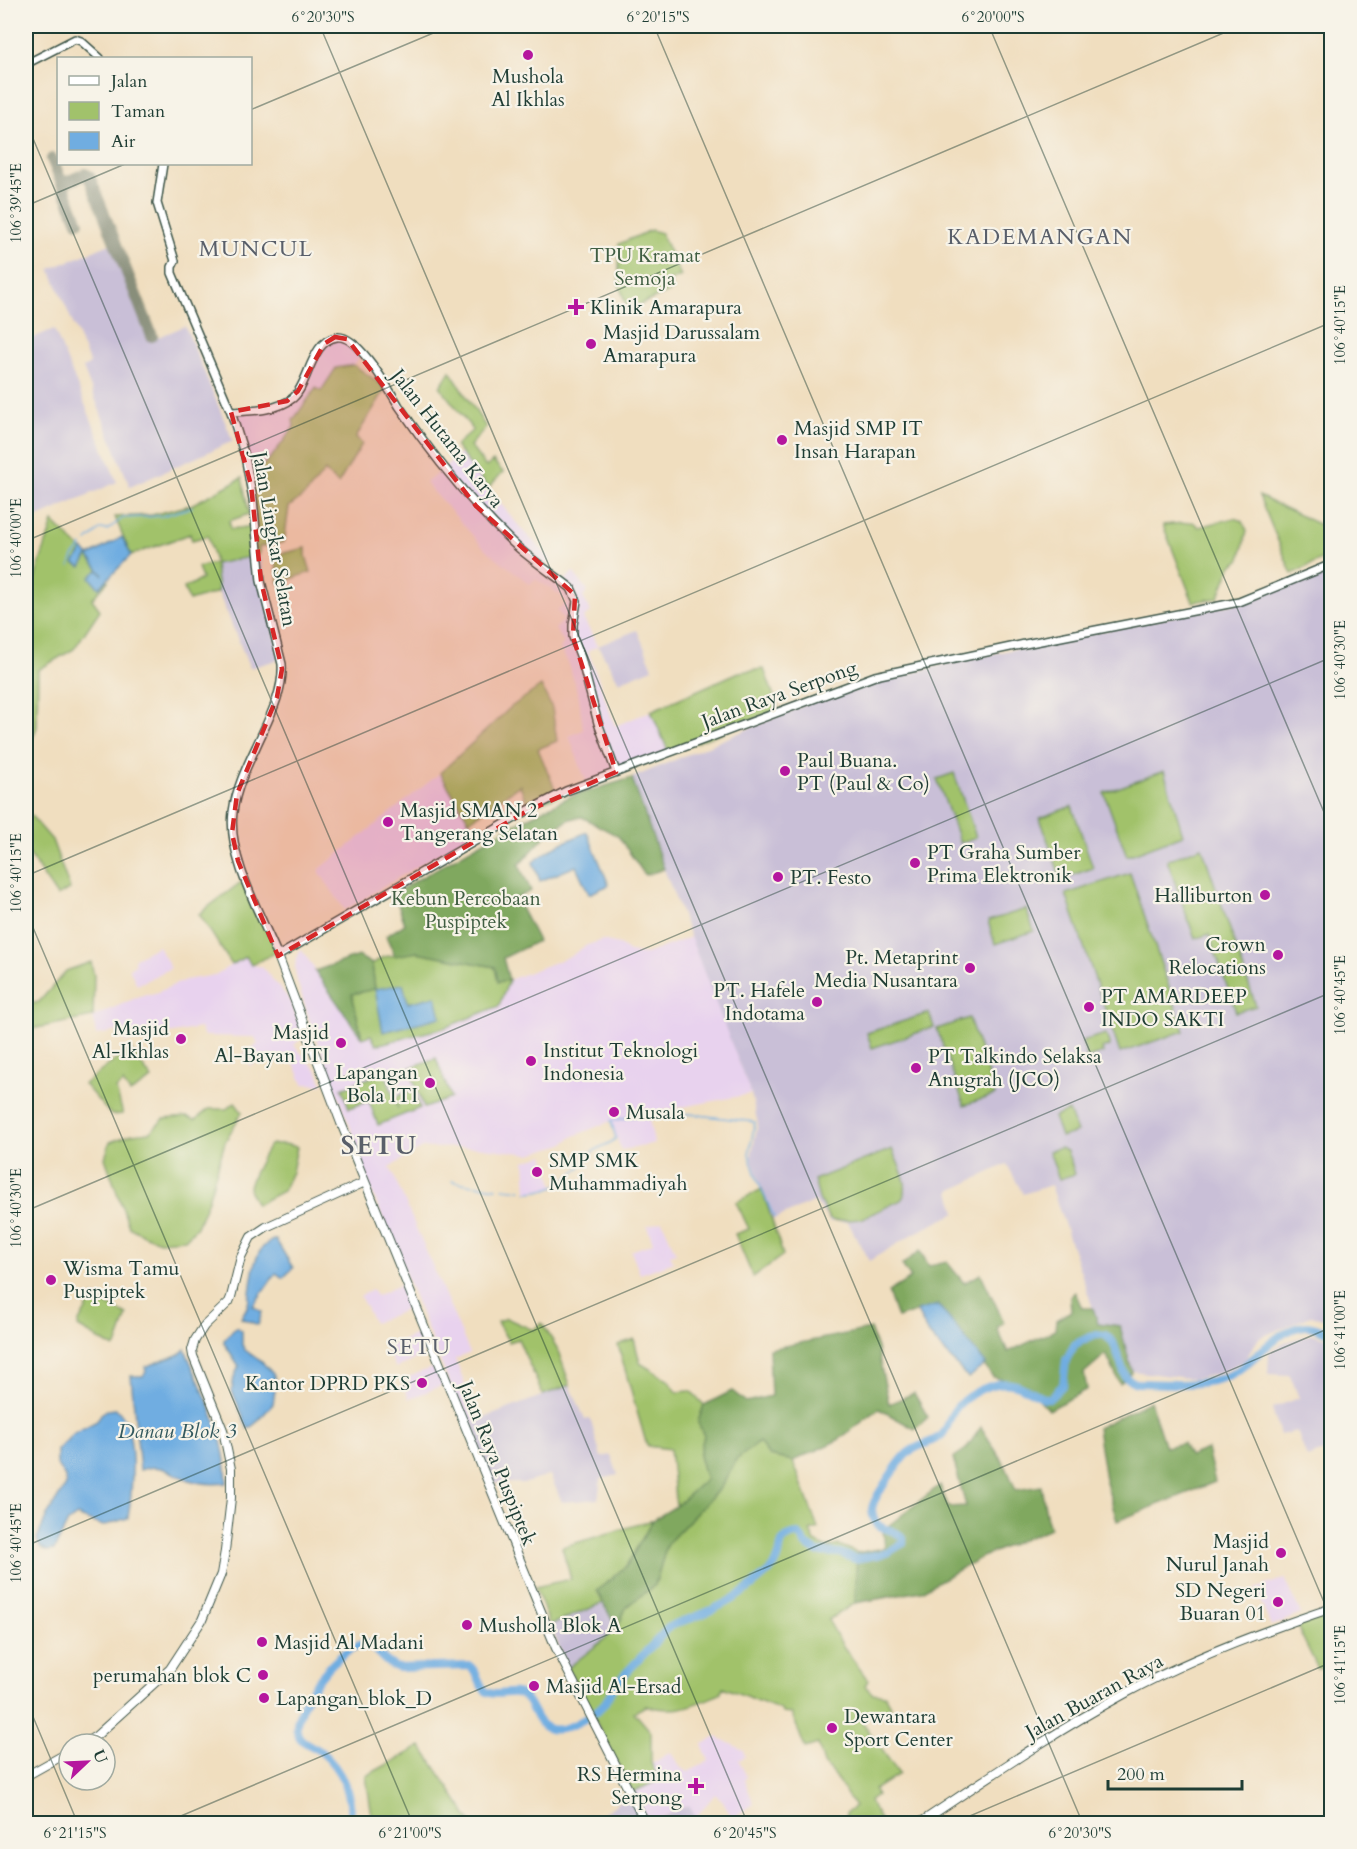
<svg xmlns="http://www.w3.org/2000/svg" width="1357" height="1849" font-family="Cardo,serif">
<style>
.built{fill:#e8d2ee}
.industrial{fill:#c9bfd7}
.green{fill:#a1c26b;stroke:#608050;stroke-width:1.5}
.forest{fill:#80a85f;stroke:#50724a;stroke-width:1.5}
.water{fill:#70ade1;stroke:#48758a;stroke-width:1.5}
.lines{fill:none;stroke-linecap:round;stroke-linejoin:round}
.stream{stroke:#70ade1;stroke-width:1.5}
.river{stroke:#70ade1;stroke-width:8}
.taxiway{stroke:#888e7a;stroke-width:12}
.secondary-casing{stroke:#3e5549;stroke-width:10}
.primary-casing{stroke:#3e5549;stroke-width:10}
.secondary{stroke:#fff;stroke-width:7}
.primary{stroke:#fff;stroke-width:8}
.marked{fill:#d62828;fill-opacity:0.2;stroke:#d62828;stroke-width:4.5;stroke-dasharray:12 8;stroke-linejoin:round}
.ticks{fill:none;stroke:#1f3d34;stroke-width:1.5;stroke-opacity:0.45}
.poi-dot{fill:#b5179e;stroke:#f7f3e8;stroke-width:2}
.labels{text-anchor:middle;stroke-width:4.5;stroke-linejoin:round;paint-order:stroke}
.poi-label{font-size:20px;fill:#1f3d34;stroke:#f7f3e8;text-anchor:start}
.park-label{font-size:20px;fill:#405e42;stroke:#f7f3e8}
.street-label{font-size:20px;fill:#1f3d34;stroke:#f7f3e8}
.water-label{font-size:21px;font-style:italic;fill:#33595f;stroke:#f7f3e8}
.quarter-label{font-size:22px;letter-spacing:1.5px;fill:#595f6a;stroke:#f7f3e8}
.district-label{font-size:26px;font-weight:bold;letter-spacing:1.5px;fill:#595f6a;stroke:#f7f3e8}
.neatline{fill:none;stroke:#1f3d34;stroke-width:2}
.ticks-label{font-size:15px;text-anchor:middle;fill:#1f3d34}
</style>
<rect width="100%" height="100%" fill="#f7f3e8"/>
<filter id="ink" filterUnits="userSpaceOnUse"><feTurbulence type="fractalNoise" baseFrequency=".0167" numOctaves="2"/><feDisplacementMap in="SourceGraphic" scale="12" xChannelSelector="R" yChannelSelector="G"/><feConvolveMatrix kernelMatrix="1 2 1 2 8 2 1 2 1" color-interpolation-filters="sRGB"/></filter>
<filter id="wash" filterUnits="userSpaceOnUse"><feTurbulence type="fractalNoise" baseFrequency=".008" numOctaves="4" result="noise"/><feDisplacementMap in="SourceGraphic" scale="24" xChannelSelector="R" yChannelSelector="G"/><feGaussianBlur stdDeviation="1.35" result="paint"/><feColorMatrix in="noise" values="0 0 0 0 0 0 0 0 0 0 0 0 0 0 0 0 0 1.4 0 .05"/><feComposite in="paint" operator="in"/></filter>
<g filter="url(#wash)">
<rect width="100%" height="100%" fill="#f0debf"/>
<!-- built -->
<path class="built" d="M339,336l23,17 -8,12 -18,3 -15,23 -5,-2 -23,31 1,7 -21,28 -24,24 -18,-65 43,-6 21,-12 20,-42 14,-14z
M460,454l64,78 27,27 -6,6 19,16 9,-9 15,19 -5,6 8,15 -8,6 15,28 -10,5 27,75 36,-15 18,42 -82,31 -18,-48 14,-6 -4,-32 -10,-34 -9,-15 4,-7 -9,-13 9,-9 -7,-10 10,-7 -5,-7 -27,-17 -5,5 -46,-36 -58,-65z
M440,773l38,61 -45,23 -88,53 -25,-37v-4z
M691,937l60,157 -138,26 22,-3 14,1 5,25 -11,3 -22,4 -10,-29 -37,15 -11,8 -33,10 -55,-7 -53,1 -32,19 80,186 -15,6 23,61 -12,5 -99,-246 -14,-45 -43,-112 -13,-42 -2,-11 1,-11 5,-9 61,89 137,-31 10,-27 62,-24 14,-10 17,-6 16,4 11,8 17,2z
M158,946l13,22 -34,17 -8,-17 7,-4 -2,-4 1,-2z
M246,956l5,9 11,2 28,33 14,36 -10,9 24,27 5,13 -20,-1 -8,-19 -10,-11 -9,6 -6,-6 -19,12 -8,-12 15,-10 -3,-7 -51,-1 -4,-8 -75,14 -2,-12 -27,5 -3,-18 47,-21 6,-2 5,1 34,-15 30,-5z
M544,1155l10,32 -27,5 -2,-31z
M662,1221l14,32 -6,2 4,7 -34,12 -9,-23 22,-8 -6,-17z
M402,1284l10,23 -38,16 -14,-27 12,-7 4,7z
M421,1332l8,18 -9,4v3l-24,11 -11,-20z
M436,1366l8,19 -35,14 -8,-19z
M1285,1578l16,36 -30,12 -16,-37z
M717,1737l26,13 2,7 -6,3 8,18 -3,1 10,25 -22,14 -8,-15 -9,-9 -19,23 -8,-12 -39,18 -16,-31 25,-12 -6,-16 18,-12 11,15 7,5 21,-11 -7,-17z"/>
<!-- industrial -->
<path class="industrial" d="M110,244l39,97 36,-15 48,115 -103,46 -47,-119 7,-4 -40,-95z
M54,329l63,153 -81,36 -4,6 -6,21v-204z
M259,555l21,104 -30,9 -32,-76 -3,-29z
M1331,567v754l-20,-5 -52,22 -14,22 -24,13 -27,6 -62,-8 -12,-45 -22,-3 -47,-138 -28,9 -16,-30 -57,27 6,22 -41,20 -46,28 -21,-39h-18l-15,-21 -43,19 -21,-63 7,-33 -7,-30 -87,-225 -32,-91 192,-81 129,-35 285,-59z
M637,630l16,38 -34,14 -21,-36z
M1312,1334l19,5 1,110 -25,9 -10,-27 -17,4 -8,-27 27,-10 -9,-23 -22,-1 1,-22 17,-10z
M570,1385l15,34 5,-1 11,39 10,-2 7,20 -17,4 -3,20 -36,3 -12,-27 -24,8h-35l-25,-58z
M603,1603l14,26 -49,39 -18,-43z
M633,1792l16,32h-68l19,-8z
M689,1805l7,12 2,5 -2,1h-46z"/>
<!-- green -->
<path class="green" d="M651,230l10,3 20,43 -12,5 4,9 -45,20 -9,-26v-40z
M354,365l32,23 -30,49 6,7 -24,40 -13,-13 -19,23 -17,13 -5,35 -25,5v8l-44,9 3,28 -29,9 -5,-13 18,-9 -4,-12 17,-4 -7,-27 -16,4 -2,-6 -59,21 -16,-38 37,-2 39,-10 51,-27 7,36 -20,7 2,8 24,-3 -6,-47 24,-24 21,-28 -1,-7 23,-32 5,3 15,-23z
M450,371l36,56 -16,19 16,21 7,-6 10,11 -15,16 -33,-42 18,-16 -33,-43z
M1259,496l72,34v25l-39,19z
M1234,518l8,3 5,9 -7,30 -9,6 -13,32 -25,4 -30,-77 30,-3 6,5z
M53,522l35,34 20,25 -16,18 8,11 -26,39 -36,21 -1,57 -11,26v-129l4,-3v-28z
M306,548v8l5,16 -32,11 -4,-28z
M764,669l15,41 -110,43 -18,-42 88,-39z
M541,686l11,22 5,33 -19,8 20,47 -30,11 -8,-22 -51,36 -29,-48 71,-66z
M1164,771l19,64 -56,21 -23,-63z
M954,773l22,64 -16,6 -23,-64z
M1072,806l21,62 -32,11 -21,-61z
M26,810l26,30 18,49 -13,7 -31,-46z
M1202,847l54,159 -20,6 -27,-78 -14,5 -28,-79z
M1130,873l54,158 -64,22 -54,-159z
M244,880l33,72 -26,13 -5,-9 -14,9 -33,-51z
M1026,909l8,22 -39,13 -7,-23z
M417,952l78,15 3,15 11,-2 -10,26 -55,22 -68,17 -5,-10 -9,3 -10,-44 23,-5 -3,-25 11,-7z
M91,962l3,14 -1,41 -67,13v-25l13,-3 27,-31z
M929,1013l5,14 -62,21 -5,-15z
M969,1018l26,77 -31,10 -27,-76z
M1106,1034l4,12 -8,3 1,4 -16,5 -5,-17z
M130,1049l22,30 -22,14 -7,-10 -7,6 7,25 -12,1 -27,-31z
M436,1058l15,40 -27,10 -15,-40z
M385,1072l13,37 -3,-12 18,-7 7,18 -42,17 -9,-24 -20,7 -7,-20z
M235,1103l7,9 -17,30 -17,58 -11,27 -12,12 -25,2 -17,-6 -14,-8 -24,-69 5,-16 22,-8 18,-2 14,-13 23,-2 8,3 14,-11h17z
M1069,1111l8,21 -16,5 -7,-20z
M285,1144l12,3 -5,25 -9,19 -27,14c-3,-6 -7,-12 -7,-18 0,-5 18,-40 21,-42 4,-2 11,-1 15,-1z
M1060,1148l7,3 8,23 -16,5 -10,-28z
M892,1149c5,14 21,38 9,51l-40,19 -27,2 -5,-2 -10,-20 -5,-19z
M762,1189l21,66 -30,22 -18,-43 14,-5 -13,-27z
M93,1297l34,18 -11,31 -2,2 -36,-21 1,-5z
M506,1318l27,12 9,-7 15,25 13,37 -27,10 -25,-56 -9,3 -12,-20z
M634,1339l6,24 28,17 9,12 14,-1 13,14 -6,17 6,14 -5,20 7,23 -30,27 -6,-57 -23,-3 -29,-101z
M760,1441l9,15 24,5 25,67 -8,3 5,11 12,6 12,-3 18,8 -2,50 -27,17 15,26 25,34 -3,6 7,7 13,2 6,11 -30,14 38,54 -25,16 3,5 -8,6 13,22 -35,-1 -1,-9 9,-6 -19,-29 -12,-14 -6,-20 -13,4 -13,-34 -10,-1 -1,-3 -58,-23 -3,7c-31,13 -41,19 -74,12l-12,6 17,20v31l8,17 -26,12 -65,-124 49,-39 9,-21 29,-23 12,-41 54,-57 15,-27z
M653,1520l-26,45 -29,26 5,12 -53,22 -15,-38 36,-8 -9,-32z
M1329,1613l3,8v41h-3l1,5 -12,2 -22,-45z
M421,1746l51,77h-99l-7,-47z"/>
<!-- forest -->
<path class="forest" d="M632,778l32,91 -19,6 -27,-39 -36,-19 -12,2 -21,13 -30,33 12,26 -15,7 22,43 -35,17 6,22 -11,2 -3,-15 -78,-15 -22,4 -9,-20 19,-12 -11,-31 113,-65 62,-31z
M358,956l14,8 3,25 -23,5 10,44 -47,-67z
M920,1251l9,15 18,-4 17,21 17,-9 23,48 -7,6 11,24 47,-22 1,-10 15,-9 -1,-14 5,-5 7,16h11l5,15 22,3 12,45 -12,13 -14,-30 -22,19 3,16 -38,21 -21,-23 -35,-10 -55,-72 -41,13 -9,-26 23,-14 -9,-13z
M870,1329l7,19 12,56 25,-11 14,24 -13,12 -36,-20 -41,31 -45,21 -24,-5 -10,-14 -23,18 -15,27 -54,57 -12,41 -29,22 -9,22 -20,-38 30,-26 26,-45 23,-14 30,-27 -7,-23 5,-20 -6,-14 6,-17 28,-14 14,11 25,-6 -2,-47z
M1150,1401l15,46 18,-4 6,13 18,-7 8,33 -98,39 -12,-42 -8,-51z
M981,1427l25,40 10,23 25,-4 6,33 3,9 -70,30 -59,33 -66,12 2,-50 28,-5 -2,-18 57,-45 8,22 18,-1 -13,-48 13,-9z"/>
<!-- water -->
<path class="water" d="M122,537l9,18 -32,33 -9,-11 8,-7 5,5 -15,-19 -7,11 -7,-4 9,-14 6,7z
M587,832l22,53 -20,9 -13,-28 -36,15 -7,-19 23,-16z
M403,984l5,19 28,-7 5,21 -58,15 -8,-43z
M273,1240h3l17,28 -10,10 -7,-5 -23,33 9,6 -4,13 -17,-7c2,-5 6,-9 7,-14 5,-20 2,-55 25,-64z
M938,1305l48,59 -18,14 -41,-46 -10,-21z
M236,1327l6,4v14l3,5 18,13 10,11 3,9 -3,21 -17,19 -8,6 -16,-38 2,-14 5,-11 -15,-23v-3z
M185,1349c20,49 40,80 42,134 -11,1 -27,1 -38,-3 -19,-7 -28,-18 -49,-10l-9,-94h12l3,-4 -1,-5 35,-13z
M116,1409c23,17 16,83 12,109l-25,8 -26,-10 -9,6 -14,28 -7,1 -7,-4 -3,-8 10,-24 19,-30 -1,-8 -8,-12v-15l17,-17 23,-12 4,-7 6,-4z"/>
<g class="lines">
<!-- stream -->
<path class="stream" d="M87,541l14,-12 6,1 16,-12 39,-2 30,-9
M70,566l3,-9 9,-11
M592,1153c7,-7 20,-9 24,-15l-5,-17 24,-5 15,2 40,-4 65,8 -6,32 8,25 17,38
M452,1181l21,4
M476,1185l21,3
M503,1188l18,2
M527,1192c28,0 44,-15 62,-34"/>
<!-- river -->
<path class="river" d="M349,1824c6,-27 -8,-56 -29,-73 -8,-6 -22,-9 -23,-20 -4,-26 44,-89 70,-87 12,7 17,20 31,24l72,-2c10,9 9,22 17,26 11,6 26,-4 36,4 10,8 11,26 24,32 16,7 47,-13 57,-24 5,-6 7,-14 12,-20 17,-19 36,-38 53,-57 9,-6 17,-6 26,-10 23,-9 46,-21 64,-37 6,-5 13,-10 17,-17 8,-12 -2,-27 23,-29l6,10 12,8 23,1 15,6 32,-6 16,-10v-5c-13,-14 -29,-3 -31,-29 0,-9 29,-51 37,-57 10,-8 24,-9 33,-17 5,-6 7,-14 10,-21 10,-17 26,-25 45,-30 18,-4 31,7 47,14h6l13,-13 3,-25 9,-16 21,-10 9,1 8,7 13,36 10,5c29,0 64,5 92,-7 27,-12 45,-46 77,-50 8,-1 18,6 27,7"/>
<!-- taxiway -->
<path class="taxiway" d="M52,159l26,63
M62,184l23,-10 4,2 63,160"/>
</g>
</g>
<g filter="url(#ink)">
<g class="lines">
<defs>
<path id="secondary" d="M26,64l49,-25 6,2 19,17
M163,164l-6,39 18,58 -3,6v6l59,139 14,44 8,43 8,82 21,83c2,29 -15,58 -26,83 -10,21 -20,42 -23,65 -6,45 28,103 45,144l249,-145 39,-20 309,-115 150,-32 214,-42 93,-38
M231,412c19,-1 46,-1 62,-14 16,-14 18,-58 44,-61 21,-3 52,53 62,69 33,49 71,96 114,137 18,17 39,30 58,45l6,13 -4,24v12l8,21 17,65 18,49"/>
<path id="primary" d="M278,956l63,167 215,525 90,176
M83,1744l13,-8 74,-67 32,-49 19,-46 4,-23 6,-53v-29l-8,-39 -30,-74 -1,-6 3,-10 9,-14 25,-24 2,-5 10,-40 10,-20 15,-10 99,-45
M26,1776l43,-24
M918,1824c68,-45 136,-92 208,-131 63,-34 137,-62 206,-85"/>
</defs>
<!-- secondary casing -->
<use href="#secondary" class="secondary-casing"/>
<!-- primary casing -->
<use href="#primary" class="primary-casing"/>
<!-- secondary -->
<use href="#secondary" class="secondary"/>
<!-- primary -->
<use href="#primary" class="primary"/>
</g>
</g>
<!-- marked area -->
<path class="marked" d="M335,337l12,2 129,167 99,89 -2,42 43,135 -89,39 -249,145 -40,-95 -6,-28 5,-39 40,-97 5,-28 -21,-88 -10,-96 -20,-73 56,-11 11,-10 26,-47z"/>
<!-- ticks -->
<path class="ticks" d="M320,26l763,1798M654,26l678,1595M989,26l343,805M1324,26l8,16M250,110l200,-84M26,122l722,1702M26,206l99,-42M26,541l1214,-515M26,876l1306,-554M26,911l387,913M26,1211l1306,-554M26,1546l1306,-554M26,1700l52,124M162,1824l1170,-497M951,1824l381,-162"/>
<!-- markers -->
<g class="poi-dot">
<circle cx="528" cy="55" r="6"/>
<path d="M573 298h6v6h6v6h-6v6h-6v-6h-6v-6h6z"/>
<circle cx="591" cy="344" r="6"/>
<circle cx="782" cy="440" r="6"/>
<circle cx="785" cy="771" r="6"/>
<circle cx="388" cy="822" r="6"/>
<circle cx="915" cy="863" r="6"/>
<circle cx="778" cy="877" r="6"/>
<circle cx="1265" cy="895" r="6"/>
<circle cx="1278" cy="955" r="6"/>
<circle cx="970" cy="968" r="6"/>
<circle cx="817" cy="1002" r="6"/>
<circle cx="1089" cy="1007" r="6"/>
<circle cx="181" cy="1039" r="6"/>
<circle cx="341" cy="1043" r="6"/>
<circle cx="531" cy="1061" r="6"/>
<circle cx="916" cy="1068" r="6"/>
<circle cx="430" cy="1083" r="6"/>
<circle cx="614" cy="1112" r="6"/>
<circle cx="537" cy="1172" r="6"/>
<circle cx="51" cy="1280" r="6"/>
<circle cx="422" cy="1383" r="6"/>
<circle cx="1281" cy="1553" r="6"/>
<circle cx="1278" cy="1602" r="6"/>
<circle cx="467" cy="1625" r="6"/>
<circle cx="262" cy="1642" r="6"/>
<circle cx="263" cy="1675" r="6"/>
<circle cx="534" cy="1686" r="6"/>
<circle cx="264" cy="1698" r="6"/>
<circle cx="832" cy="1728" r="6"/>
<path d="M693 1777h6v6h6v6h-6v6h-6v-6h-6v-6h6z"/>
</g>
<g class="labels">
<!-- poi labels -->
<g class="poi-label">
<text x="528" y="83" text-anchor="middle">Mushola<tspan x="528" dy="23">Al Ikhlas</tspan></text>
<text x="590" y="314">Klinik Amarapura</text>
<text x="603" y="339">Masjid Darussalam<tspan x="603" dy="23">Amarapura</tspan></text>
<text x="794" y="435">Masjid SMP IT<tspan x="794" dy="23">Insan Harapan</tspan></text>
<text x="797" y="767">Paul Buana.<tspan x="797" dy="23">PT (Paul &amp; Co)</tspan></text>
<text x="400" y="817">Masjid SMAN 2<tspan x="400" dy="23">Tangerang Selatan</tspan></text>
<text x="927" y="859">PT Graha Sumber<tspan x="927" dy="23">Prima Elektronik</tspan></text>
<text x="790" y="884">PT. Festo</text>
<text x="1253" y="902" text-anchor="end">Halliburton</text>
<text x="1266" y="951" text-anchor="end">Crown<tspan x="1266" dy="23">Relocations</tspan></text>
<text x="958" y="964" text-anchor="end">Pt. Metaprint<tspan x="958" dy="23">Media Nusantara</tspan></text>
<text x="805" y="997" text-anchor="end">PT. Hafele<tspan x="805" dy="23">Indotama</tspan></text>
<text x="1101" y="1003">PT AMARDEEP<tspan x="1101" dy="23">INDO SAKTI</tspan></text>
<text x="169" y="1035" text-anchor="end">Masjid<tspan x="169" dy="23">Al-Ikhlas</tspan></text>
<text x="329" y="1039" text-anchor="end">Masjid<tspan x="329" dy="23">Al-Bayan ITI</tspan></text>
<text x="543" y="1057">Institut Teknologi<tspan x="543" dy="23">Indonesia</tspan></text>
<text x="928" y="1063">PT Talkindo Selaksa<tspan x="928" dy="23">Anugrah (JCO)</tspan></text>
<text x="418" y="1079" text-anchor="end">Lapangan<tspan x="418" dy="23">Bola ITI</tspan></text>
<text x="626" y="1119">Musala</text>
<text x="549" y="1167">SMP SMK<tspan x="549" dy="23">Muhammadiyah</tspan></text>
<text x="63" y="1275">Wisma Tamu<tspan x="63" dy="23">Puspiptek</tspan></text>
<text x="410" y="1390" text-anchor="end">Kantor DPRD PKS</text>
<text x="1269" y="1548" text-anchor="end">Masjid<tspan x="1269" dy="23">Nurul Janah</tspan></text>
<text x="1266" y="1597" text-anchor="end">SD Negeri<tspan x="1266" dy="23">Buaran 01</tspan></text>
<text x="479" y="1632">Musholla Blok A</text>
<text x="274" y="1649">Masjid Al Madani</text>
<text x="251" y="1682" text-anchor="end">perumahan blok C</text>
<text x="546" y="1693">Masjid Al-Ersad</text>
<text x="276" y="1705">Lapangan_blok_D</text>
<text x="844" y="1723">Dewantara<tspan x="844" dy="23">Sport Center</tspan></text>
<text x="682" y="1781" text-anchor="end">RS Hermina<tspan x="682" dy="23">Serpong</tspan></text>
</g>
<!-- park labels -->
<g class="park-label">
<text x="645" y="262">TPU Kramat<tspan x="645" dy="23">Semoja</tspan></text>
<text x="466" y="905">Kebun Percobaan<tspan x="466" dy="23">Puspiptek</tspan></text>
</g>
<!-- street labels -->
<g class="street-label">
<text transform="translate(448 438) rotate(52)" y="7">Jalan Hutama Karya</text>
<text transform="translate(275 539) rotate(80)" y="7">Jalan Lingkar Selatan</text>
<text transform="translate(779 694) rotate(-20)" y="7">Jalan Raya Serpong</text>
<text transform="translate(498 1463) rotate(68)" y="7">Jalan Raya Puspiptek</text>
<text transform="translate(1094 1696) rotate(-29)" y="7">Jalan Buaran Raya</text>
</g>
<!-- water labels -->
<g class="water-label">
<text x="177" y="1438">Danau Blok 3</text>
</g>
<!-- quarter labels -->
<g class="quarter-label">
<text x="1040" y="244">KADEMANGAN</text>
<text x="256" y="256">MUNCUL</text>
<text x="419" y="1354">SETU</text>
</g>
<!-- district labels -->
<g class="district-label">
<text x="379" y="1154">SETU</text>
</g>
</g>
<!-- margin -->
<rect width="1357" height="1849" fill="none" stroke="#f7f3e8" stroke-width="66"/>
<!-- legend -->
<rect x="57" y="57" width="195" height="108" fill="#f7f3e8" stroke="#a1aaa0" stroke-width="1.5"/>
<rect x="69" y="76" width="30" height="9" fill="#ffffff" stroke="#a1aaa0" stroke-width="1.5"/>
<text x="111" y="87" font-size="18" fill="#1f3d34">Jalan</text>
<rect x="69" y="102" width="30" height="18" fill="#a1c26b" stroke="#a1aaa0" stroke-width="1.5"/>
<text x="111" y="117" font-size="18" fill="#1f3d34">Taman</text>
<rect x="69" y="132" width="30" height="18" fill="#70ade1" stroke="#a1aaa0" stroke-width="1.5"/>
<text x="111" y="147" font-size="18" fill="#1f3d34">Air</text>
<!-- north arrow -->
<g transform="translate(87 1762) rotate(67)"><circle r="28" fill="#f7f3e8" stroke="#a1aaa0" stroke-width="1.5"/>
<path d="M0-4.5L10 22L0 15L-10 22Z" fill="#b5179e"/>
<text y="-9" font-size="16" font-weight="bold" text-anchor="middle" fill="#1f3d34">U</text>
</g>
<!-- scale -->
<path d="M1108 1780v9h134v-9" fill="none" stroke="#1f3d34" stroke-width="3"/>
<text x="1117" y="1780" font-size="18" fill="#1f3d34" stroke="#f7f3e8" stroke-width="4.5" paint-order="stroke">200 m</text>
<rect x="33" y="33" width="1291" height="1783" class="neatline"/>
<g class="ticks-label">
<text x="323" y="22">6°20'30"S</text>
<text x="658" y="22">6°20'15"S</text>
<text x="993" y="22">6°20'00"S</text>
<text transform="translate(16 203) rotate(-90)" y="5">106°39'45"E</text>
<text transform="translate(1340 325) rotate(-90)" y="5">106°40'15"E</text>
<text transform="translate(16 538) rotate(-90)" y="5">106°40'00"E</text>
<text transform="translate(1340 660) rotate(-90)" y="5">106°40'30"E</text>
<text transform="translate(16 873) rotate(-90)" y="5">106°40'15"E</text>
<text transform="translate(1340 995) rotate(-90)" y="5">106°40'45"E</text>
<text transform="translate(16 1208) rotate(-90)" y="5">106°40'30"E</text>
<text transform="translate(1340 1330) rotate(-90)" y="5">106°41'00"E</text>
<text transform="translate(16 1543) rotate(-90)" y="5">106°40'45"E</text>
<text transform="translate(1340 1665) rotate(-90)" y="5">106°41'15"E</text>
<text x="75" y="1838">6°21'15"S</text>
<text x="410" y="1838">6°21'00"S</text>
<text x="745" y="1838">6°20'45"S</text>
<text x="1080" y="1838">6°20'30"S</text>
</g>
</svg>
